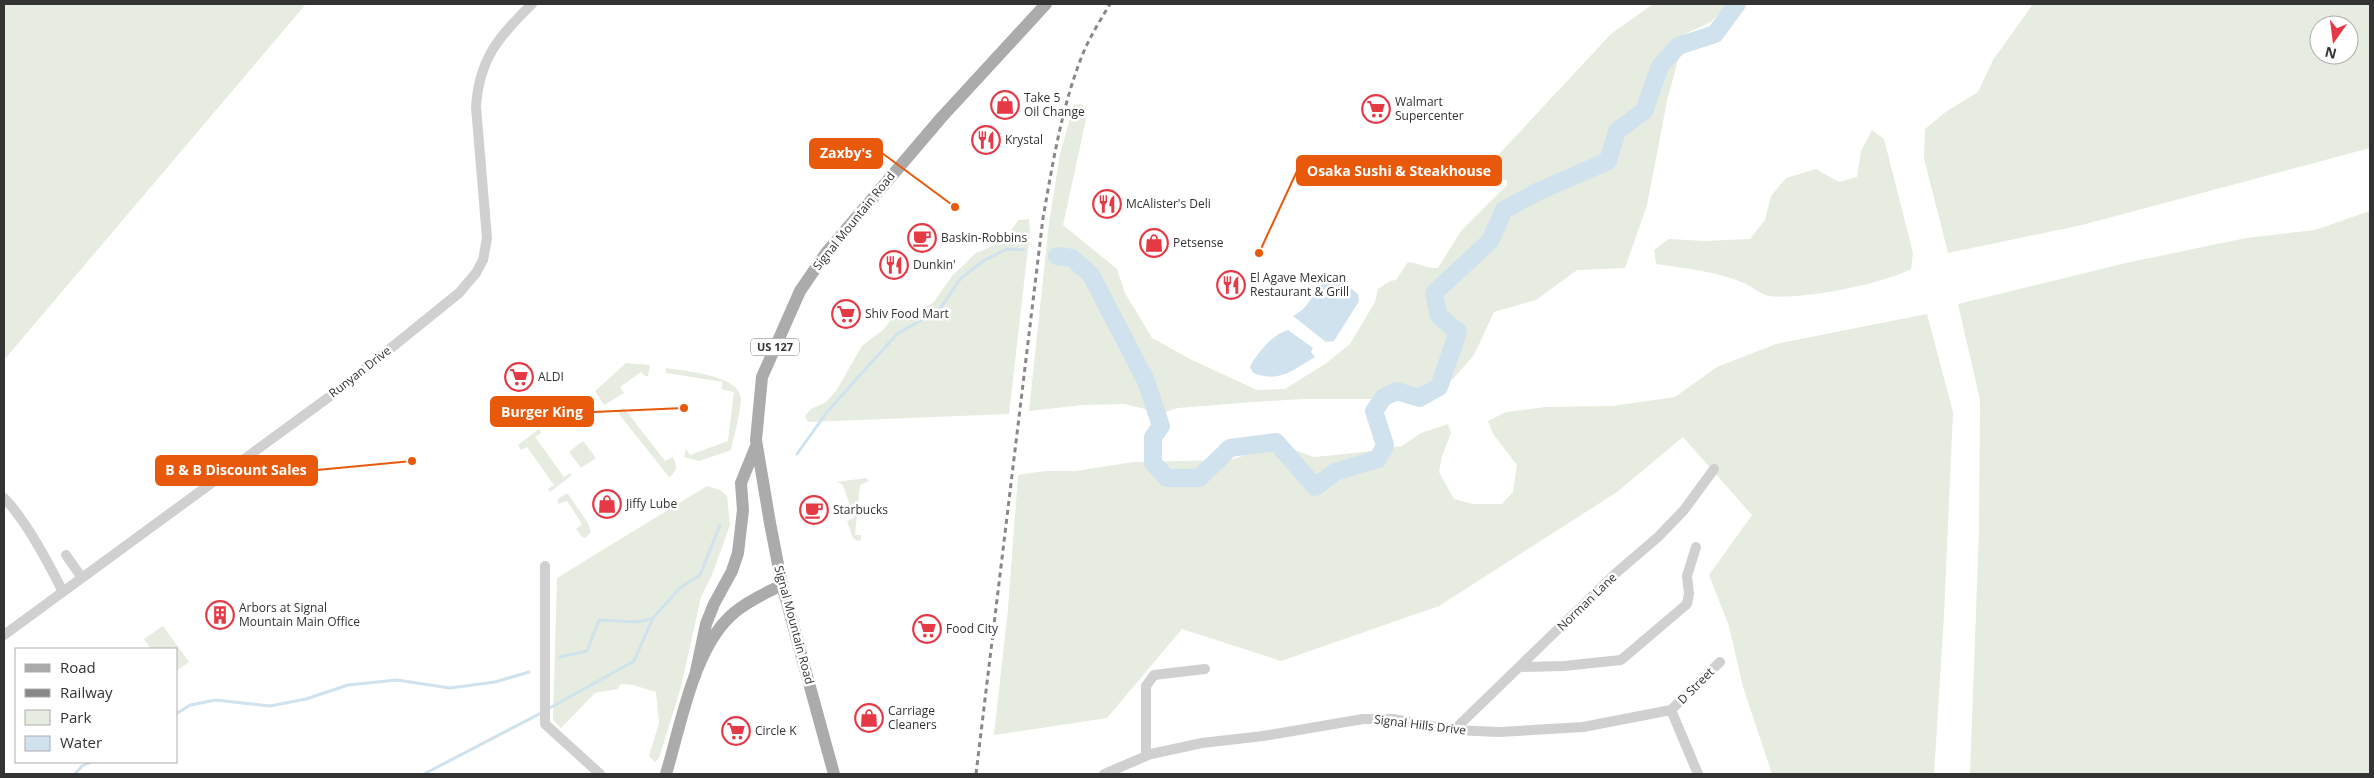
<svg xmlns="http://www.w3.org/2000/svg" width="2374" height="778" font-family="'Open Sans',sans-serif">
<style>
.green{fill:#e6ecdf;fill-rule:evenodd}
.water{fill:#cfe2ee}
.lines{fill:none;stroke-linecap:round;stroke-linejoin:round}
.stream{stroke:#cfe2ee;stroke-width:3}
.river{stroke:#cfe2ee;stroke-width:18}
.minor{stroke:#d0d0d0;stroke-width:10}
.major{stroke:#ababab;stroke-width:12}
.rail{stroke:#888;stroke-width:3;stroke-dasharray:5 4;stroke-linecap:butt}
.labels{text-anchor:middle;stroke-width:5;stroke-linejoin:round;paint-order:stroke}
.shield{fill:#fff;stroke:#707070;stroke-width:1}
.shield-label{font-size:11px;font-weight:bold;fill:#333}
.poi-label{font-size:12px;fill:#333;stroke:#fff;text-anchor:start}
.street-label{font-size:12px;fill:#333;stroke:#fff}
.leader{fill:none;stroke:#e8590c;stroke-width:2}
.callout-dot{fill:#e8590c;stroke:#fff;stroke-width:2}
.callout{fill:#e8590c;stroke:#e8590c;stroke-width:2}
.callout-label{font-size:14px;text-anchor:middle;font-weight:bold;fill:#fff}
</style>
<rect width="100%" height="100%" fill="#fff"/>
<!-- green -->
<path class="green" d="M4,4h302l-302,356z
M1653,4h75l-17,18 -26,12 -18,67 -20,104 -22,63 -48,2 -41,30 -42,12 -20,43 -21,24 -38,10 -20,-3 -17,6 -6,7h-69l-50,3 -75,6 -16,5 -38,-9 -41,1 -54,6 20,-188 11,-69 14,-49 6,-1 6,3 1,8 -24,110 54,44 8,24 27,45 40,22 65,30 28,-1 40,-25 25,-20 25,-42 3,-13 12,-8 6,-1 12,-18c11,1 20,7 30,6l23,-37 46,-46v-5h-21l-6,-3 8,-11 123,-132z
M2033,4h337v144l-288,77 -134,28 -24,-95 1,-29 22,-18 31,-19 15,-32zM2319,25h30v30h-30z
M1872,130l12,9 29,114 -2,16c-28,15 -110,31 -142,27 -10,-2 -20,-12 -30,-15 -27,-10 -55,-13 -83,-17l-2,-14 15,-11 36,2 45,-2 15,-19 6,-24 15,-18 30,-9 23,13 18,-5 4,-26z
M2370,211v563h-400l9,-244 1,-130 -22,-96 168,-41 120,-25 69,-8z
M1029,219l1,12 -21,183 -201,8 -3,-6 6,-7 15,-7 10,-11 26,-45 22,-17 13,-18 23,-1 13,-7 19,-27 24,-23 23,-10 10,-9 9,-14z
M1927,314l26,98 -9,203 -10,159h-162l-29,-87 -14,-61 -20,-51 43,-60 -69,-78 -66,55 -178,114 -158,55 -99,-32 -75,89 -113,17 14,-126 10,-134 26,-4h32l57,-9 97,-2 28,-9 37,-1 19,7 50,-5 38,-6 19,-13 27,-9 3,9 -9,23 -3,16 15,27 19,5h29l11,-12 4,-27 -24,-31 -5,-13 18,-9 39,-5 67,-1 63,-9 42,-30 59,-23z
M626,363l24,2 -2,11h-3l-4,-4 -21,15 4,6 -20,12 -9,-14z
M666,368c18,3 75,7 75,31 -1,17 -7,35 -10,51l-32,11 -15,-4 2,-8 4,6 38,-14 6,-49 -13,-3 2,-7 -57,-9z
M624,408l41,53 8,-4c4,9 5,14 -4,20l-50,-63v-4z
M539,429l2,4 -6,4 29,40 6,-4 2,2 -22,17 -2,-3 6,-4 -27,-38 -6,3 -3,-5z
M583,441l13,17 -15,10 -12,-16z
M866,478l3,3 -9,4 -5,50h6v5l-3,1 -5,-3 -6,-17 7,-3 -11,-33 -6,-3z
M707,486l13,4 7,6 3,29 -18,50 -11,22 -20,90 -22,71 -4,4 -6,-6 10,-33 -3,-31 -23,-7 -12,-1 -4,5 -22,4 -34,35 -8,-8 4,-142z
M565,494h3l20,29 3,9 -6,6 -3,-1 -6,-8 6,-5 -15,-23 -9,3v-5z
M163,626l26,36 -13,9v-22h-25l-7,-10z"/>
<!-- water -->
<path class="water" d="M1335,276l23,18 1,7 -25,40 -8,1 -33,-26c21,-10 18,-30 42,-40z
M1288,330l25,18 -2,4 4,5c-24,14 -35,26 -62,16l-3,-6c7,-14 23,-33 38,-37z"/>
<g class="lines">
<!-- stream -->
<path class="stream" d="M797,454l30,-42 70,-78 42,-24 22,-32 24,-18 22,-11 17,1
M560,657l27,-6 12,-31 39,2 15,-4
M548,709l86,-48 19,-43 27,-30 20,-13 20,-50
M176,714l14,-9 26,-5 54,6 36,-7 42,-14 49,-5 53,8 45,-6 34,-10
M75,774l7,-8 9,-4
M424,774l119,-62"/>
<!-- river -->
<path class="river" d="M1057,256l15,2 19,17 55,106 15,45 -8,11v26l14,15h32l31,-30 46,-6 39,45 20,-15 43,-13 7,-14 -11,-34 10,-14 13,-6 22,7 20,-11 19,-55 -19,-16 -5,-23 56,-52 14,-31 33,-18 71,-31 9,-30 27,-20 16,-45 18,-20 37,-12 22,-30"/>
<!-- minor -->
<path class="minor" d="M4,498c22,22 45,66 59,94
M66,555l16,23
M545,566v158l55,50
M4,635l340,-249 115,-93 17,-20 7,-13 4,-22 -11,-131c3,-48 23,-71 56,-103
M1519,667l45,-1 57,-6 66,-56 2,-10 -2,-18 9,-29
M1671,710l27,64
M1671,710l49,-48
M1454,730l162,-157 42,-36 26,-27 30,-41
M1146,756v-70l8,-11 51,-6
M1104,774l47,-20 51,-11 61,-7 100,-17h30l61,11 45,2 84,-5 88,-17"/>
<!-- major -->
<path class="major" d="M695,676l11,-52 8,-20 18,-33 6,-18 5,-43 -2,-27 15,-37
M666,774c15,-49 28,-129 69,-162 14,-12 31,-19 47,-27
M834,774l-52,-189 -12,-62 -14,-83 6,-63 38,-86 26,-38 115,-135 105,-114"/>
<!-- rail -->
<path class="rail" d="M976,774l67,-556c10,-56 19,-114 41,-167 7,-16 17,-32 26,-47"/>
</g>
<!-- icons -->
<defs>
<symbol id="shop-ring" viewBox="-11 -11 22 22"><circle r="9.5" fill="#fff" stroke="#e63946" stroke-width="1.5"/><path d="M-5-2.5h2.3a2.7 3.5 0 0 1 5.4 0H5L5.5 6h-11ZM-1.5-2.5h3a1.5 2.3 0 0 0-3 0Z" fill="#e63946"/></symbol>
<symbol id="supermarket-ring" viewBox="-11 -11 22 22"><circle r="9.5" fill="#fff" stroke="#e63946" stroke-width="1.5"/><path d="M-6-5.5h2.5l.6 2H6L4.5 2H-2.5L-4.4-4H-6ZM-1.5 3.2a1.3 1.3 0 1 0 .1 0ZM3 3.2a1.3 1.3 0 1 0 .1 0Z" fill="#e63946"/></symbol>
<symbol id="restaurant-ring" viewBox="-11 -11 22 22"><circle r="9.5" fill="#fff" stroke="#e63946" stroke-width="1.5"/><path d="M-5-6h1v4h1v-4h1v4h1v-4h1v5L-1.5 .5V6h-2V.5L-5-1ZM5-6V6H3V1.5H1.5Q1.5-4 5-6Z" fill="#e63946"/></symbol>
<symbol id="cafe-ring" viewBox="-11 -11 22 22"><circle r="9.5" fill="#fff" stroke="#e63946" stroke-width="1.5"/><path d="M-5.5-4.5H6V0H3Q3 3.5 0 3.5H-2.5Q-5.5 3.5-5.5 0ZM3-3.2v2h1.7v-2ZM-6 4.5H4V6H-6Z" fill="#e63946"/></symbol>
<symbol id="building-ring" viewBox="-11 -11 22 22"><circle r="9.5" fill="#fff" stroke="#e63946" stroke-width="1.5"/><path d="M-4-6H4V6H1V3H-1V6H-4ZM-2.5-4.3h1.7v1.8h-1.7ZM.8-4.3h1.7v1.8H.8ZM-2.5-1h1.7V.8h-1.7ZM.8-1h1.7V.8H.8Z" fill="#e63946"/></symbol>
</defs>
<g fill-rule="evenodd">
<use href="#shop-ring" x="989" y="89" width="32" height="32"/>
<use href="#supermarket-ring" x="1360" y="93" width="32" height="32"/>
<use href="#restaurant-ring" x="970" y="124" width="32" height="32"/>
<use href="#restaurant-ring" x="1091" y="188" width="32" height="32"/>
<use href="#cafe-ring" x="906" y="222" width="32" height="32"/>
<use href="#shop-ring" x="1138" y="227" width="32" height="32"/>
<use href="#restaurant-ring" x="878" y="249" width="32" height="32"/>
<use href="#restaurant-ring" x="1215" y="269" width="32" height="32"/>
<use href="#supermarket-ring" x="830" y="298" width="32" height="32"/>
<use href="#supermarket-ring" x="503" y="361" width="32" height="32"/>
<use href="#shop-ring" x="591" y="488" width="32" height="32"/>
<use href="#cafe-ring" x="798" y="494" width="32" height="32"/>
<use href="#building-ring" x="204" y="599" width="32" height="32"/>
<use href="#supermarket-ring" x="911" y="613" width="32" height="32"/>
<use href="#shop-ring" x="853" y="702" width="32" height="32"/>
<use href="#supermarket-ring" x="720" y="715" width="32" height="32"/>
</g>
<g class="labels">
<!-- shield labels -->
<rect class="shield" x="751" y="338.5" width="48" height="17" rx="4"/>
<g class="shield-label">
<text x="775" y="351">US 127</text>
</g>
<!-- poi labels -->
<g class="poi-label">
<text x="1024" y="102">Take 5<tspan x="1024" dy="14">Oil Change</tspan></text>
<text x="1395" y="106">Walmart<tspan x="1395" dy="14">Supercenter</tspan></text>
<text x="1005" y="144">Krystal</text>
<text x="1126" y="208">McAlister's Deli</text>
<text x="941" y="242">Baskin-Robbins</text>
<text x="1173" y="247">Petsense</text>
<text x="913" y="269">Dunkin'</text>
<text x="1250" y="282">El Agave Mexican<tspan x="1250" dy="14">Restaurant &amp; Grill</tspan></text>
<text x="865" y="318">Shiv Food Mart</text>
<text x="538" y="381">ALDI</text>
<text x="626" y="508">Jiffy Lube</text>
<text x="833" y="514">Starbucks</text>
<text x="239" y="612">Arbors at Signal<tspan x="239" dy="14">Mountain Main Office</tspan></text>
<text x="946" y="633">Food City</text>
<text x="888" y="715">Carriage<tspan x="888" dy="14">Cleaners</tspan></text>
<text x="755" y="735">Circle K</text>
</g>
<!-- street labels -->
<g class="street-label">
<text transform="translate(854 221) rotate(-51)" y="4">Signal Mountain Road</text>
<text transform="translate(360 372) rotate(-38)" y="4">Runyan Drive</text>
<text transform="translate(1587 602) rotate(-44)" y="4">Norman Lane</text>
<text transform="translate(794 625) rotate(75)" y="4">Signal Mountain Road</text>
<text transform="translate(1696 686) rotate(-45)" y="4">D Street</text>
<text transform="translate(1420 725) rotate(7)" y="4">Signal Hills Drive</text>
</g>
</g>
<!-- callouts -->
<path class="leader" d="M955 207L882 153M1259 253L1297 171M684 408L593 412M412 461L317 470"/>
<g class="callout-dot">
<circle cx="955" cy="207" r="5"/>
<circle cx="1259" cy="253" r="5"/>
<circle cx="684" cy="408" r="5"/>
<circle cx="412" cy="461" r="5"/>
</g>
<g class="callout">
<rect x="810" y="139" width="72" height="29" rx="5"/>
<rect x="1297" y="156" width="204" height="29" rx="5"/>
<rect x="491" y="397" width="102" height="29" rx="5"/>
<rect x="156" y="456" width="161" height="29" rx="5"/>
</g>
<g class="callout-label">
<text x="846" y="158">Zaxby's</text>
<text x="1399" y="176">Osaka Sushi &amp; Steakhouse</text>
<text x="542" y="417">Burger King</text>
<text x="236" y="475">B &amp; B Discount Sales</text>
</g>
<!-- border -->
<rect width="2374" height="778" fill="none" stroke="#333333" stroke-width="10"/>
<!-- legend -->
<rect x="15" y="648" width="162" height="115" fill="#ffffff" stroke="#adadad"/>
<rect x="25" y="664" width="25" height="8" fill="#ababab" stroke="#adadad"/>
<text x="60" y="673" font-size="15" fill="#333333">Road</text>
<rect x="25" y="689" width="25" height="8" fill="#888888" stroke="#adadad"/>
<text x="60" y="698" font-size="15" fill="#333333">Railway</text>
<rect x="25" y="710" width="25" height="15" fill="#e6ecdf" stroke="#adadad"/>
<text x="60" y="723" font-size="15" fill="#333333">Park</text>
<rect x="25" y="736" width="25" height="15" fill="#cfe2ee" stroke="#adadad"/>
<text x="60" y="748" font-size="15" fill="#333333">Water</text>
<!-- north arrow -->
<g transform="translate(2334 40) rotate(194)"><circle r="24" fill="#ffffff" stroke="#adadad"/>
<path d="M0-4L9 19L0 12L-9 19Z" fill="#e63946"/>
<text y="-8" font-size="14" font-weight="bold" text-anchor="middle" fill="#333333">N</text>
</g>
</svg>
